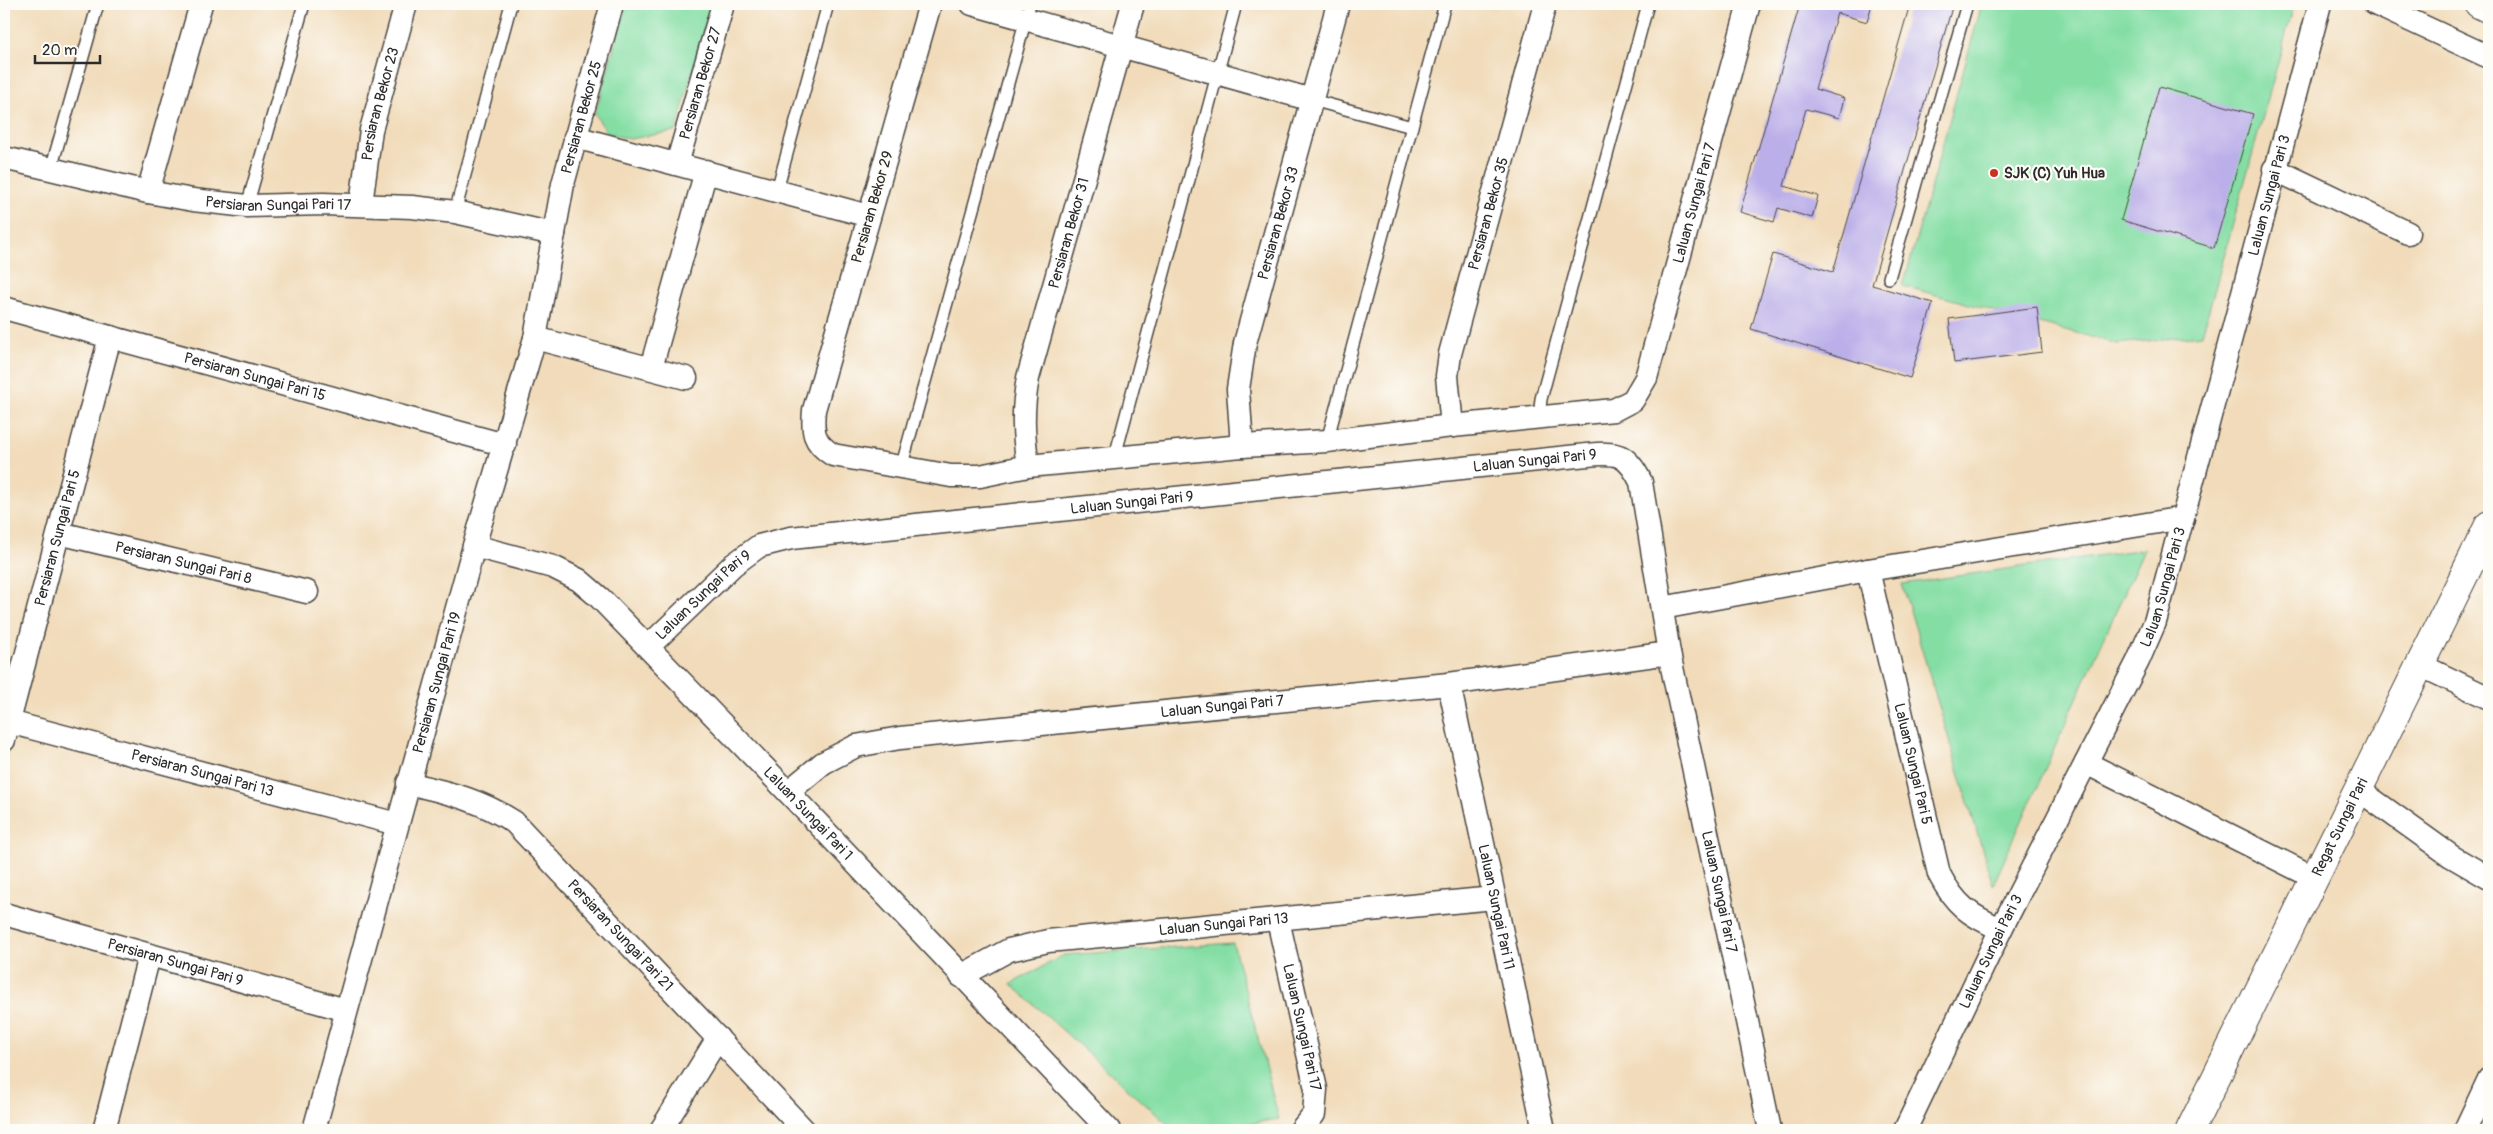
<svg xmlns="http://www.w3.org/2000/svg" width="2493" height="1134" font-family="Pangolin,sans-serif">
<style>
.green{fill:#84dea4;stroke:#588468}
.building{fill:#bbafe9}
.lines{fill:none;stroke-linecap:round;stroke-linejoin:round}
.lane-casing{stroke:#494540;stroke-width:14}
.street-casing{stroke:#494540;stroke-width:25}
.secondary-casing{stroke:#494540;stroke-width:30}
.lane{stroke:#fff;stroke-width:11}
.street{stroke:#fff;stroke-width:22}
.secondary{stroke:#fff;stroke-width:28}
.poi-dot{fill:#c8321e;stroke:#fdfcf7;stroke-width:2}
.labels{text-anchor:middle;stroke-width:4.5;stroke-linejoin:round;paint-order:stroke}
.street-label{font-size:15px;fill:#2b2b2b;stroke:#fdfcf7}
.poi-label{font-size:15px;font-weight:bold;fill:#2b2b2b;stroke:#fdfcf7;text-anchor:start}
</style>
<rect width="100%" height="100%" fill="#fdfcf7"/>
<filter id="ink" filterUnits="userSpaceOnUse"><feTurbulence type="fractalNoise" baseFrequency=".02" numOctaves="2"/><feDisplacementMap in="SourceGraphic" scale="10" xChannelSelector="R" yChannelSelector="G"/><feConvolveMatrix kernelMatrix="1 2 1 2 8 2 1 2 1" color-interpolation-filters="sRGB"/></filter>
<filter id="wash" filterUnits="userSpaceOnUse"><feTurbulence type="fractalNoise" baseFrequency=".0096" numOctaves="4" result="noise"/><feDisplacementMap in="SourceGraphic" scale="20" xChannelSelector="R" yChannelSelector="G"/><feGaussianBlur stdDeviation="1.12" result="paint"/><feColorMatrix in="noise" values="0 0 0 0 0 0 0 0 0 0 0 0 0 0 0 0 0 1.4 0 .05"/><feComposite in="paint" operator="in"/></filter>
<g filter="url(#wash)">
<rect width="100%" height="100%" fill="#f1dbba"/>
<!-- green -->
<path class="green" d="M626,4h85l-35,127 -46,8 -23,-6 -12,-19z
M1982,4l312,1 -92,330 -85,9 -214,-58z
M2144,549l-151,336 -91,-301z
M1233,943l46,176 -72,11h-33l-163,-146 53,-29z"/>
<g id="blocks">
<!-- building -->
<path class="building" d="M1800,4h72l-5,18 -30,-9 -22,76 29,9 -5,20 -33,-9 -22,77 34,10 -6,22 -34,-10 -4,14 -34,-10z
M1910,4h43l-81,281 61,18 -23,75 -159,-49 22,-75 60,18z
M2159,87l94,27 -39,134 -93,-28z
M2037,307l5,45 -88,11 -5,-44z"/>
</g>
</g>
<g filter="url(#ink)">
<use href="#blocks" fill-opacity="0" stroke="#494540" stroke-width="1"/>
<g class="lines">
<defs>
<path id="lane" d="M1312,100l100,27
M51,169l47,-165
M777,190l51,-186
M247,206l57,-202
M455,212l56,-208
M1889,278l78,-274
M1539,418l2,-19 107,-395
M1327,441l118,-437
M1114,460l122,-456
M901,468l129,-464"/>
<g id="street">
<path id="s1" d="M930,4l-116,406c-2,21 -1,33 19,45l118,21h29l48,-10 214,-20 85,-5 125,-15 162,-16 19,-10 13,-22 103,-374"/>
<path d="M972,4l340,96"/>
<path d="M2375,4l114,53"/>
<path d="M575,137l294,79"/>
<path id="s2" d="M4,158l144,34 45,8 54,6 76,-2 89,3 43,5 99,22"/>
<path id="s3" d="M677,164l46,-160"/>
<path d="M2274,169l134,64"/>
<path d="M148,192l53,-188"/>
<path id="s4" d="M361,204l10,-74 35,-126"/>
<path id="s5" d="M4,308l501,137"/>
<path d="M535,338l151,40"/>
<path d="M651,368l55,-197"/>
<path id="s6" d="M1452,426l-5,-50 3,-22 95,-350"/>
<path id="s7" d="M1242,446l-4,-57 7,-46 93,-339"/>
<path id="s8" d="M1028,466c-5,-32 -6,-56 0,-88l105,-374"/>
<path id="s9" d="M59,533l248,59"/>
<path id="s10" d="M474,546l79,21 26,13 21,18 188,194 321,338"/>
<path id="s11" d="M1868,570l71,304c16,31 31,42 62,55"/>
<path d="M1662,608l206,-38 315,-52"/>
<path id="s12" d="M648,647l85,-82 26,-19 32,-8 796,-83c30,-3 40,-2 54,27l28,171 101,477"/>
<path d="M2420,665l69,33"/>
<path id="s13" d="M1449,684l95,446"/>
<path id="s14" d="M9,722l388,102"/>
<path id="s15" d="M4,740l106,-403"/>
<path d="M2086,763l229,115"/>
<path id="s16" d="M408,783c40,10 71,16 106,39l290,308"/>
<path d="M2359,790l92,66 38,22"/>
<path id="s17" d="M788,792l35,-29 33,-17 44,-8 549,-54 220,-31"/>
<path id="s18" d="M4,914l342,96"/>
<path id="s19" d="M1278,920l38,169 -2,25 -13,16"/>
<path id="s20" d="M961,976l48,-26 39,-9 446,-43"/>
<path d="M104,1130l45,-174"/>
<path id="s21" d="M314,1130l160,-584 61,-208 28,-154 49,-180"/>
<path d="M661,1130l57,-92"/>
<path id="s22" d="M1905,1130l96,-201 137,-268 17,-39 165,-618"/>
<path d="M2465,1130l24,-51"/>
</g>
<g id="secondary">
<path d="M2479,4l10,5"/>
<path id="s23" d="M2190,1130l299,-605"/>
</g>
</defs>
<!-- lane casing -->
<use href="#lane" class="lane-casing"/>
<!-- street casing -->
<use href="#street" class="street-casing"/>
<!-- secondary casing -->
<use href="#secondary" class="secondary-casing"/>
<!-- lane -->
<use href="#lane" class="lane"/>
<!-- street -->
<use href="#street" class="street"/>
<!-- secondary -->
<use href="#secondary" class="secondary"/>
</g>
</g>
<!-- markers -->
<circle class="poi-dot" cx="1994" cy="173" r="5"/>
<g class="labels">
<!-- street labels -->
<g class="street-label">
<text dy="5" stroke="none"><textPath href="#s3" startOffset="84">Persiaran Bekor 27</textPath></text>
<text dy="5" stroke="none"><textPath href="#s4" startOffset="102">Persiaran Bekor 23</textPath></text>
<text dy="5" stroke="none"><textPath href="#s21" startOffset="1048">Persiaran Bekor 25</textPath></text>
<text dy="5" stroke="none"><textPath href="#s22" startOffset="1008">Laluan Sungai Pari 3</textPath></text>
<text dy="5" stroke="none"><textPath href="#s2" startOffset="279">Persiaran Sungai Pari 17</textPath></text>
<text dy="5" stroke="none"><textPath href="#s1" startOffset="1490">Laluan Sungai Pari 7</textPath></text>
<text transform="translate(872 207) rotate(-74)" y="5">Persiaran Bekor 29</text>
<text dy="5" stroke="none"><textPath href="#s6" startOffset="218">Persiaran Bekor 35</textPath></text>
<text dy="5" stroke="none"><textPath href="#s7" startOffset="228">Persiaran Bekor 33</textPath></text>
<text dy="5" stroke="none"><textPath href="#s8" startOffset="239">Persiaran Bekor 31</textPath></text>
<text dy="5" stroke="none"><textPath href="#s5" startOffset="260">Persiaran Sungai Pari 15</textPath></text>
<text dy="5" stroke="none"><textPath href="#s12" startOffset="931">Laluan Sungai Pari 9</textPath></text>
<text dy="5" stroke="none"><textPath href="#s12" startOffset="526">Laluan Sungai Pari 9</textPath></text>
<text dy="5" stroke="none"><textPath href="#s15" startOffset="209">Persiaran Sungai Pari 5</textPath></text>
<text dy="5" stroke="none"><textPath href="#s9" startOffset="128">Persiaran Sungai Pari 8</textPath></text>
<text dy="5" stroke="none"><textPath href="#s22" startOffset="602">Laluan Sungai Pari 3</textPath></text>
<text dy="5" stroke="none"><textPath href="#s12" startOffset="76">Laluan Sungai Pari 9</textPath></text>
<text dy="5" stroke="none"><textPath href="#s21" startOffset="464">Persiaran Sungai Pari 19</textPath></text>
<text dy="5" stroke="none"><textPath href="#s17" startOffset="451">Laluan Sungai Pari 7</textPath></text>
<text dy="5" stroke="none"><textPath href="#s11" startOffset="199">Laluan Sungai Pari 5</textPath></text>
<text dy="5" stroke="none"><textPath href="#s14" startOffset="200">Persiaran Sungai Pari 13</textPath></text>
<text dy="5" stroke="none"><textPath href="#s10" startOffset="438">Laluan Sungai Pari 1</textPath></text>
<text dy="5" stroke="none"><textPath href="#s23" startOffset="338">Regat Sungai Pari</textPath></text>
<text dy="5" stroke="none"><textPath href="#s12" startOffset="1468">Laluan Sungai Pari 7</textPath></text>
<text dy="5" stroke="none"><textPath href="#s13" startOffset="228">Laluan Sungai Pari 11</textPath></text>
<text dy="5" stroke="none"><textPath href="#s20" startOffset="271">Laluan Sungai Pari 13</textPath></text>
<text dy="5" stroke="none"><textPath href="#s16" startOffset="269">Persiaran Sungai Pari 21</textPath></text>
<text dy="5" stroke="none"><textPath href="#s22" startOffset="198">Laluan Sungai Pari 3</textPath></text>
<text dy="5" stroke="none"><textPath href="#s18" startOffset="178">Persiaran Sungai Pari 9</textPath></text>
<text dy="5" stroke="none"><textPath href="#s19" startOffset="110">Laluan Sungai Pari 17</textPath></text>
</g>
<!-- poi labels -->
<g class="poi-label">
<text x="2004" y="178">SJK (C) Yuh Hua</text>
</g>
</g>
<!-- margin -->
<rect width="2493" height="1134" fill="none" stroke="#fdfcf7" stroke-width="20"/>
<!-- scale -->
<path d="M35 55v8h65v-8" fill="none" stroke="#2b2b2b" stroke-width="2.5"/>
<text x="42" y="55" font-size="15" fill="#2b2b2b" stroke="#fdfcf7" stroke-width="4" paint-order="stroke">20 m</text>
</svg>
